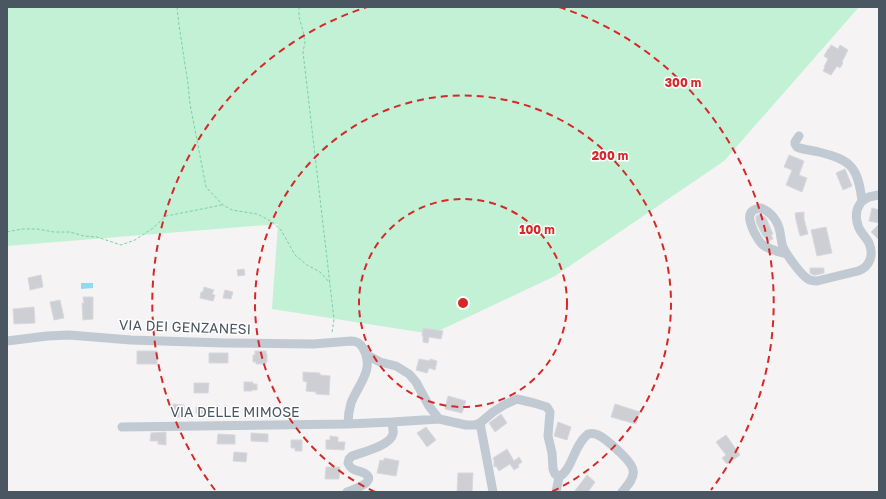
<svg xmlns="http://www.w3.org/2000/svg" width="886" height="499" font-family="'Golos Text',sans-serif">
<style>
.green{fill:#c3f1d5}
.water{fill:#90daee}
.building{fill:#cdcfd5;stroke:#d7d9de}
.lines{fill:none;stroke-linecap:round;stroke-linejoin:round}
.path{stroke:#7ad0a6;stroke-width:1;stroke-dasharray:3 2;stroke-linecap:butt}
.minor{stroke:#c1cad2;stroke-width:9}
.ring{fill:none;stroke:#d62828;stroke-width:2;stroke-dasharray:7 5}
.labels{text-anchor:middle;stroke-width:3;stroke-linejoin:round;paint-order:stroke}
.street-label{font-size:14px;fill:#4a5661;stroke:#fff}
.centre{fill:#d62828;stroke:#fff;stroke-width:2}
.ring-label{font-size:12px;text-anchor:middle;font-weight:bold;fill:#d62828;stroke:#fff;stroke-width:3;stroke-linejoin:round;paint-order:stroke}
</style>
<rect width="100%" height="100%" fill="#f5f3f3"/>
<!-- green -->
<path class="green" d="M7,7h852l-135,154 -169,115 -123,58 -160,-25 6,-85 -271,22z"/>
<!-- water -->
<path class="water" d="M81,283h12v5l-12,1z"/>
<!-- building -->
<path class="building" d="M831,45l7,4 2,-4 8,5 -6,12 1,1 -3,5 -3,-2 -6,9 -8,-4 2,-4h-1l4,-8 -4,-3 4,-7h1z
M789,155l15,6 -5,14 8,3 -5,14 -16,-7 6,-15 -8,-3z
M845,169l7,17 -9,4 -7,-17z
M872,208l7,2v13l-10,-2z
M804,212v7l4,15 -8,2 -4,-16 -1,-7z
M760,214l6,4 7,16 -2,1 2,4 -5,2 -5,-5 -7,-14v-6z
M879,224v16l-8,-8z
M826,227l6,26 -15,3 -6,-26z
M810,268h14v5l-8,2h-3l-3,-2z
M244,269l1,6 -7,1 -1,-6z
M41,275l2,12 -13,3 -2,-12z
M204,287l10,3 -2,4 3,1 -2,6 -13,-3 1,-6h2z
M225,290l8,2 -2,7 -8,-1z
M83,297h10v22l-10,1 -1,-17h2z
M60,300l4,18 -10,2 -4,-18z
M34,307l1,16 -21,1 -1,-15z
M423,328l20,3 -2,8 -12,-2 -1,6 -5,-1v-6h-1z
M137,351h20v13h-20z
M255,351h11v3h1v8h-1v2h-10v-2h-3v-7h2z
M209,353h19v10h-19z
M419,359l11,2v-2l7,2 -2,9 -6,-2 -2,5 -11,-3z
M303,372l17,1v2l10,1 -1,19 -13,-1v-2l-10,-1 1,-9 -4,-1z
M244,382h9v2h4v6h-5v1h-8z
M194,383h15l-1,10h-14z
M448,396l18,5 -4,12 -17,-4z
M173,404l11,1v12h-8l1,-2 -5,-1z
M615,404l25,8 -4,12 -25,-7z
M196,407l12,1 -1,7 -11,-2z
M501,414l6,9 -12,9 -6,-9z
M558,422l13,5 -4,13 -13,-4z
M426,427l10,13 -9,7 -10,-14z
M166,432v13l-8,-1v-3h-8l1,-8z
M251,433l17,1v8l-17,-1z
M218,434l17,1v9h-18z
M726,435l14,20 -13,9 -5,-6 4,-3 -10,-13z
M330,436l8,1v5h7l-1,8 -18,-1v-9h4z
M291,440h11v11h-7v-3h-4z
M507,449l7,12 5,-4 3,5 -4,3 1,2 -5,3 -4,-6 -11,7 -3,-5 -2,1v-7l-1,-2z
M234,452l13,1 -1,9 -13,-1z
M384,458l15,3 -3,15 -19,-3 3,-13 4,1z
M326,467h14l-1,12h-14z
M458,473h15l-1,19h-15z
M587,475l8,7 -7,10h-14z"/>
<g class="lines">
<!-- path -->
<path class="path" d="M177,7l2,18 9,59 2,20 16,83 17,18 9,5 25,4 14,7 10,9 14,25 12,10 13,7 10,11
M299,7v10l4,14 2,11 -2,10 31,267 -2,14
M7,232l15,-3h15l17,3h16l14,4 13,1 24,8 14,-5 18,-12 13,-12 56,-11"/>
<!-- minor -->
<path class="minor" d="M799,136l-4,6v2l2,3c7,3 15,3 22,5 33,8 39,16 43,49
M787,254c-8,-2 -17,-4 -24,-9 -4,-3 -6,-8 -9,-13 -5,-11 -9,-22 7,-24 10,4 17,13 19,24 1,5 1,10 3,15 3,7 18,28 25,32 3,2 6,2 9,2l41,-10c12,-4 16,-16 11,-28 -2,-4 -5,-7 -7,-10 -6,-8 -8,-21 -2,-29 5,-7 11,-8 19,-9
M7,341l40,-5 22,-1 62,5 93,3 89,1 38,-3c6,0 9,2 12,7 12,22 -4,35 -12,55 -2,7 -3,14 -3,21l44,-2c0,4 2,8 1,12 -3,12 -30,18 -41,22l-3,3 -1,4c3,8 9,7 16,10 15,8 -11,17 -17,19
M367,355l13,7 16,4 13,8 7,8 13,24 10,13 27,6h9l5,-2 13,-11 11,-7 13,-6 17,4 13,4 3,5 -2,24 4,17 1,16 2,5 4,3 -3,15
M392,422l47,-3
M480,423l13,69
M122,427l226,-3
M559,477c14,-8 14,-31 29,-43 4,-1 6,-1 10,1 7,3 34,26 35,35 2,8 -6,16 -11,22"/>
</g>
<!-- distance rings -->
<g class="ring">
<circle cx="463" cy="303" r="104"/>
<path d="M375 492A208 208 0 1 1 551 492"/>
<path d="M215 490A311 311 0 0 1 367 7M559 7A311 311 0 0 1 711 490"/>
</g>
<g class="labels">
<!-- street labels -->
<g class="street-label">
<text transform="translate(185 327) rotate(2)" y="5">VIA DEI GENZANESI</text>
<text x="235" y="417">VIA DELLE MIMOSE</text>
</g>
</g>
<circle cx="463" cy="303" r="6" class="centre"/>
<g class="ring-label">
<text x="683" y="87">300 m</text>
<text x="610" y="160">200 m</text>
<text x="537" y="234">100 m</text>
</g>
<!-- border -->
<rect width="886" height="499" fill="none" stroke="#4a5661" stroke-width="16"/>
</svg>
